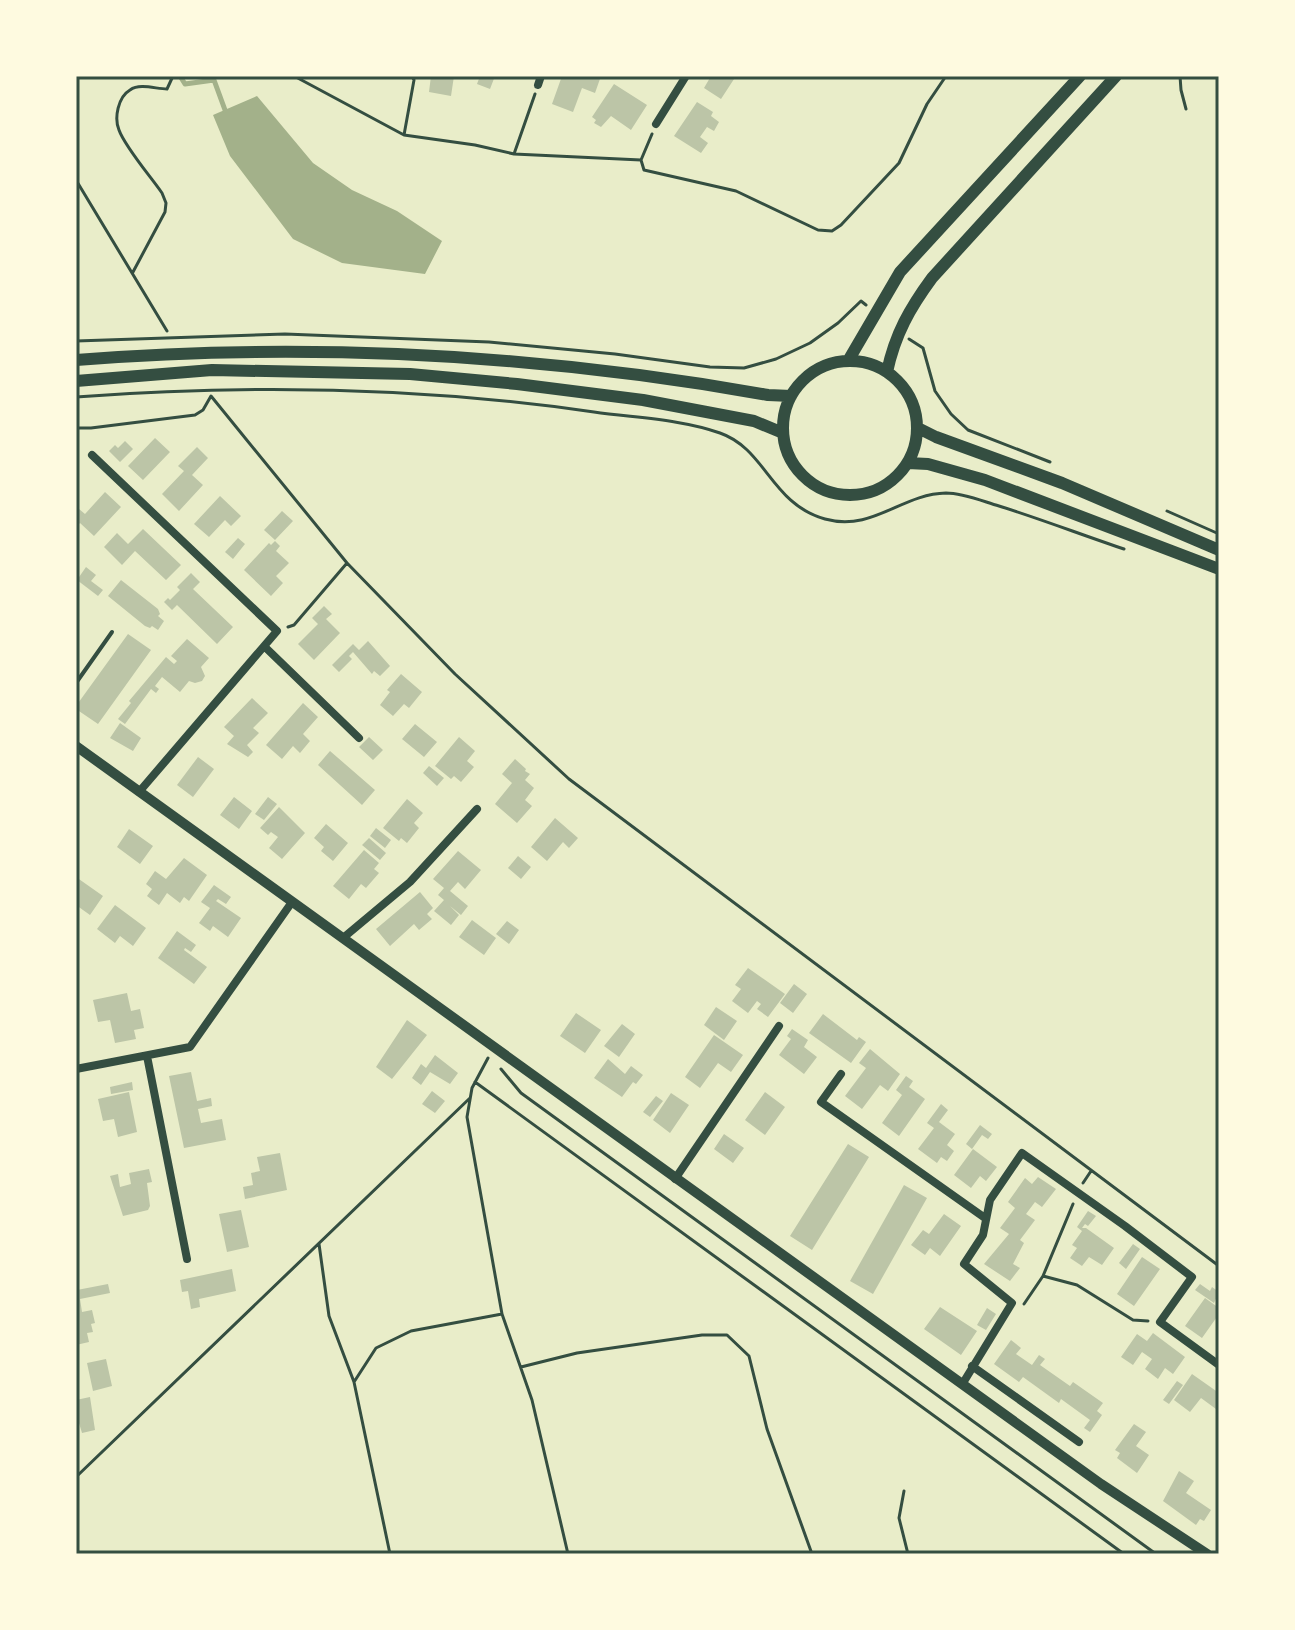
<svg xmlns="http://www.w3.org/2000/svg" width="1295" height="1630" font-family="Lora,serif">
<style>
.water{fill:#a3b18a}
.lines{fill:none;stroke-linecap:round;stroke-linejoin:round}
.stream{stroke:#a3b18a;stroke-width:5}
.building{fill:#bcc5a7}
.path{stroke:#344e41;stroke-width:3}
.service{stroke:#344e41;stroke-width:4}
.minor{stroke:#344e41;stroke-width:8}
.tertiary{stroke:#344e41;stroke-width:10}
.primary{stroke:#344e41;stroke-width:12}
.neatline{fill:none;stroke:#344e41;stroke-width:3}
</style>
<rect width="100%" height="100%" fill="#e9edc9"/>
<!-- water -->
<path class="water" d="M257,96l56,67 39,27 45,21 45,30 -17,33 -83,-11 -49,-24 -63,-83 -17,-41z"/>
<g class="lines">
<!-- stream -->
<path class="stream" d="M180,76l5,8 29,-4 11,30"/>
</g>
<!-- building -->
<path class="building" d="M431,76h23l-3,20 -22,-4z
M480,76h15l-5,13 -13,-5z
M562,76h39l-6,17 -13,-5 -9,24 -21,-8z
M711,76h25l-15,23 -17,-11z
M614,84l33,21 -16,25 -20,-14 -10,11 -7,-4 2,-3 -4,-3z
M697,102l16,10 -2,4 8,6 -5,9 -7,-4 -7,10 8,6 -7,10 -27,-17z
M155,438l15,14 -27,28 -15,-14z
M125,441l8,8 -13,13 -11,-11 6,-6 3,3z
M197,447l11,11 -16,17 11,10 -24,26 -17,-17 22,-23 -6,-5z
M105,492l16,15 -27,29 -14,-13 -4,4v-15l3,-3 6,5z
M220,496l21,20 -10,10 -6,-6 -16,17 -15,-13z
M282,511l11,10 -18,19 -11,-10z
M143,529l38,36 -15,15 -31,-29 -13,14 -18,-18 13,-14 11,11z
M238,538l7,6 -12,15 -8,-7z
M275,541l5,5 -4,5 13,12 -13,13 7,7 -12,13 -27,-26 25,-27 2,2z
M86,567l10,8 -5,6 12,9 -5,6 -21,-16z
M191,573l9,9 -7,7 40,38 -16,17 -40,-39 -5,5 -8,-8 4,-4 2,2 10,-10 -3,-3z
M121,580l37,29 2,5 -2,2 6,5 -6,9 -6,-4 -2,2 -5,-2 -37,-30z
M324,606l8,8 -6,5 14,14 -26,27 -16,-16 20,-20 -6,-6z
M128,634l23,16 -53,74 -22,-15v-3z
M187,639l22,19 -8,9 4,9 -3,5 -7,2 -6,-2 -9,11 -18,-15 -7,9 4,3 -3,4 -5,-4 -26,35 -7,-5 13,-16 -2,-2 37,-44 8,7 3,-3 -6,-5z
M368,641l22,25 -10,10 -6,-5 -2,3 -19,-22 -4,4 3,3 -13,13 -7,-7 21,-21 6,6z
M401,674l21,18 -13,16 -5,-4 -11,12 -13,-11 10,-13 -3,-2z
M252,698l16,15 -15,15 6,5 -12,12 6,7 -5,5 -21,-13 7,-8 -10,-9z
M303,703l15,14 -15,17 7,7 -10,12 -7,-7 -11,13 -16,-14z
M120,723l21,15 -8,13 -23,-13z
M415,724l22,18 -13,15 -22,-18z
M369,737l14,13 -10,10 -14,-13z
M459,737l16,14 -8,10 7,6 -13,15 -7,-6 -3,3 -16,-13z
M330,751l45,39 -13,15 -44,-40z
M198,757l16,12 -21,28 -16,-12z
M515,759l11,10 -1,2 5,3 -5,6 9,8 -9,12 7,6 -15,17 -22,-19 17,-21 -10,-9z
M429,766l15,12 -7,8 -14,-13z
M234,797l18,14 -13,18 -19,-14z
M268,797l9,7 -13,16 -9,-6z
M407,799l16,14 -9,10 5,5 -12,15 -6,-5 -2,3 -16,-13z
M279,807l26,26 -23,26 -13,-11 9,-11 -7,-5 -3,3 -8,-7z
M555,818l23,20 -9,10 -6,-6 -16,19 -16,-14z
M326,824l22,19 -15,18 -12,-10 3,-4 -10,-9z
M376,828l15,12 -6,8 -15,-12z
M129,829l24,17 -13,18 -23,-17z
M369,838l17,15 -6,7 -18,-15z
M364,850l15,13 -5,6 5,4 -13,15 -5,-4 -12,15 -16,-13z
M458,851l23,19 -16,19 -7,-7 -8,9 18,15 -7,9 -11,-9 9,9 -8,10 -17,-14 10,-11 -6,-5 6,-7 -11,-9z
M518,856l13,11 -10,12 -13,-11z
M184,858l23,17 -18,26 -5,-4 -4,6 -13,-10 -8,12 -12,-9 5,-7 -6,-5 9,-13 11,8z
M76,877l27,19 -13,19 -14,-10z
M214,885l17,12 -5,7 -8,-5 -2,2 25,17 -13,19 -15,-11 -3,5 -11,-8 11,-15 -9,-6z
M420,892l13,16 -6,6 5,5 -13,11 -5,-6 -24,22 -14,-17z
M115,905l31,23 -13,18 -13,-10 -5,7 -18,-14z
M472,920l24,18 -12,17 -25,-18z
M507,921l12,9 -10,14 -13,-10z
M177,931l19,14 -5,7 -6,-4 -1,2 23,17 -13,17 -36,-26z
M748,968l37,26 -17,23 -11,-8 4,-5 -4,-3 -9,12 -16,-12 9,-12 -6,-4z
M794,984l13,10 -14,19 -13,-10z
M127,993l4,18 9,-2 4,19 -10,2 2,9 -21,4 -5,-23 -12,2 -5,-22z
M716,1007l21,14 -13,19 -20,-15z
M576,1013l25,17 -16,23 -25,-17z
M823,1014l34,26 2,-3 7,5 -15,21 -42,-30z
M407,1020l20,15 -35,44 -16,-12z
M622,1024l13,10 -16,23 -15,-11z
M792,1029l16,11 -4,7 13,10 -13,17 -25,-19 12,-16 -4,-3z
M714,1035l29,20 -12,17 -13,-9 -18,25 -15,-11z
M870,1049l30,25 -12,17 -8,-6 -18,24 -17,-13 21,-28 -7,-5z
M435,1055l23,18 -8,11 -20,-12 -9,13 -9,-7 9,-14 5,4z
M608,1059l17,15 6,-8 12,9 -7,9 -3,-2 -11,15 -28,-19z
M191,1072l6,29 14,-3 1,8 -14,3 3,14 21,-4 4,21 -42,8 -15,-72z
M906,1076l7,5 -4,6 16,12 -26,37 -17,-13 20,-28 -6,-5z
M132,1082l1,8 -22,4 -1,-7z
M432,1091l13,10 -10,12 -13,-9z
M129,1092l8,40 -19,5 -4,-18 -11,2 -5,-22z
M765,1092l20,15 -20,28 -20,-15z
M671,1093l18,12 -19,28 -17,-13z
M656,1096l7,5 -13,16 -7,-5z
M941,1104l7,6 -9,12 16,12 -8,11 7,6 -7,10 -6,-4 -4,6 -19,-14 16,-21 -7,-5z
M980,1125l12,9 -4,5 -6,-4 -10,14 -6,-5z
M724,1134l20,14 -11,15 -19,-14z
M848,1144l21,13 -57,93 -22,-14z
M973,1149l24,18 -11,14 -6,-5 -9,12 -17,-13z
M280,1153l7,37 -42,9 -2,-12 10,-2 -2,-12 9,-2 -3,-14z
M149,1169l3,13 -5,1 3,23 -2,4 -25,6 -13,-40 8,-2 2,13 11,-3 -2,-11z
M1038,1177l18,12 -14,18 -7,-5 -9,12 9,6 -15,20 4,3 -11,21 7,4 -10,13 -26,-17 25,-30 -9,-6 15,-20 -7,-6 17,-24 7,6z
M904,1185l23,13 -54,96 -23,-13z
M241,1210l8,37 -22,5 -8,-38z
M1088,1211l8,5 -8,10 -3,-2 -3,4h4l28,20 -12,17 -13,-8 -7,9 -12,-8 7,-10 -5,-3 10,-14 -5,-4z
M944,1214l17,12 -21,30 -10,-8 -5,7 -14,-10 12,-15 6,4z
M1133,1244l7,5 -14,20 -7,-6z
M1142,1257l18,12 -26,37 -17,-12z
M232,1269l4,22 -37,8 1,8 -9,2 -3,-18 -6,1 -2,-12z
M108,1284l2,9 -30,6 2,13 10,-2 3,13 -4,1 2,8 -6,1 2,9 -13,3 1,-55z
M1200,1284l10,7 2,-4 7,5 -5,11 -19,-13z
M1205,1298l14,10v6l-17,24 -17,-12z
M940,1307l37,24 -16,24 -37,-26z
M987,1308l9,6 -10,16 -9,-5z
M1153,1333l32,24 -12,17 -8,-6 -7,11 -13,-10 7,-10 -10,-7 -9,13 -12,-8 16,-23 10,7z
M1011,1340l10,8 -5,6 16,11 7,-10 6,4 -5,6 30,21 3,-4 30,21 -6,8 5,4 -12,17 -6,-4 6,-8 -29,-21 -2,4 -36,-26 -4,5 -25,-18z
M106,1359l6,27 -19,5 -6,-28z
M1192,1374l27,19v11l-3,5 -15,-11 -11,14 -16,-12z
M1177,1381l6,4 -14,19 -6,-4z
M90,1397l5,33 -13,3 -6,-20v-13z
M1134,1424l12,8 -10,14 13,9 -12,18 -20,-15 3,-5 -5,-3z
M1179,1471l15,10 -8,12 25,17 -7,11 -4,-2 -4,6 -33,-24z"/>
<g class="lines">
<!-- path -->
<path class="path" d="M294,76l110,59 71,10 39,9 127,6 3,10 92,21 82,39 14,1 9,-6 58,-62 28,-59 19,-28
M1180,76l1,14 5,19
M404,135l10,-55 -2,-4
M514,154l21,-60
M641,160l11,-26
M76,180l91,151
M133,272l32,-60 1,-9 -4,-10c-11,-16 -37,-46 -43,-63 -5,-12 -1,-33 11,-40 10,-7 26,-1 37,-1l6,-13
M909,339l14,9 12,43 16,23 17,16 82,32
M76,341l209,-7 204,8 126,12 95,13 34,1 32,-9 34,-16 28,-20 23,-22 5,4
M76,397c174,-13 346,-10 518,15 41,6 87,7 126,21 46,16 51,71 105,86 48,13 76,-25 121,-26 17,0 36,8 53,13 42,13 83,29 125,43
M76,428h15l104,-13 8,-5 8,-14 136,167 108,111 114,105 650,487
M1167,511l52,23
M288,627l6,-2 53,-62
M488,1058l-16,30 -5,29 35,197 30,86 36,154
M501,1069l20,24 635,461
M475,1082l649,472
M1083,1183l8,-12
M319,1244l10,72 25,66
M1043,1276l34,9 56,35 15,1
M1024,1304l19,-28 30,-72
M521,1367l56,-14 125,-18h25l22,21 18,73 45,125
M76,1477l394,-379
M904,1491l-5,27 9,36
M390,1554l-36,-172 22,-34 35,-17 91,-17"/>
<!-- service -->
<path class="service" d="M76,683l36,-51"/>
<!-- minor -->
<path class="minor" d="M538,85l3,-9
M656,124l30,-48
M92,455l185,176 -138,161
M265,647l94,91
M343,938l67,-56 67,-73
M147,1056l40,203
M76,1069l114,-22 102,-145
M841,1074l-20,28 164,116
M675,1179l104,-153
M972,1366l107,76
M963,1383l49,-80 -48,-39 19,-29 7,-35 32,-47 103,73 67,51 -32,45 59,43"/>
<!-- tertiary -->
<path class="tertiary" d="M76,746l1025,738 106,70"/>
<!-- primary -->
<path class="primary" d="M76,360c232,-18 463,-6 692,35l23,1
M848,361l52,-89 180,-196
M783 428a67 67 0 1 1 134 0a67 67 0 1 1-134 0Z
M887,372c8,-38 23,-64 45,-94l184,-202
M76,381l136,-11 198,4 107,10 126,16 111,21 29,12
M918,428l18,9 126,46 157,67
M908,463l20,1 57,16 234,89"/>
</g>
<!-- border -->
<rect width="1295" height="1630" fill="none" stroke="#fefae0" stroke-width="156"/>
<rect x="78" y="78" width="1139" height="1474" class="neatline"/>
</svg>
